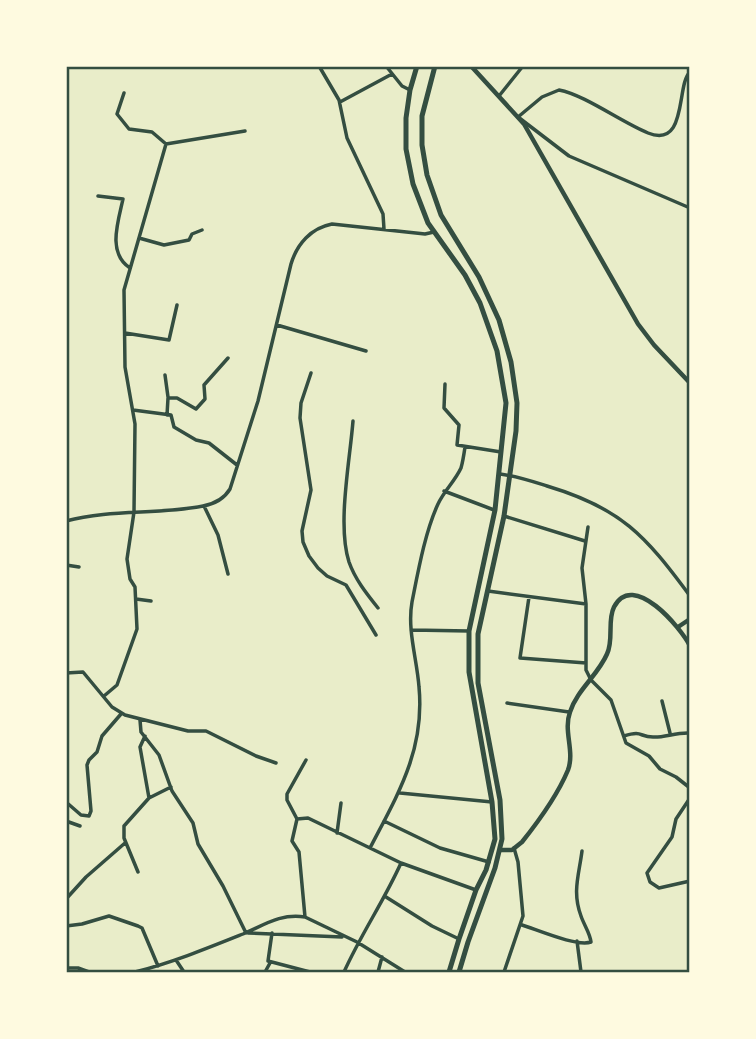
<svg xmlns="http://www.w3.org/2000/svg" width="756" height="1039" font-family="'Times New Roman',serif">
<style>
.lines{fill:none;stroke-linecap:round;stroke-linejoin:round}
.minor{stroke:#344e41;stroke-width:3.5}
.tertiary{stroke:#344e41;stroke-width:4.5}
.secondary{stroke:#344e41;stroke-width:4.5}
.primary{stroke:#344e41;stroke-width:5}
.neatline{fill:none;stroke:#344e41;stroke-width:2.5}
</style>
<rect width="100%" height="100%" fill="#e9edc9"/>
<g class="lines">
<!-- minor -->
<path class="minor" d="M319,66l20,34 8,38 36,76 1,15
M386,66l16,20 8,4
M690,72c-14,12 -2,77 -42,61 -27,-11 -63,-38 -89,-43l-17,7 -24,20 51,39 121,52
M124,93l-7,21 12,15 23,3 14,12 79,-13
M499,96l24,-30
M340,102l52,-28
M98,196l25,3c-5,23 -16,54 7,69
M139,238l25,7 25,-5 3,-6 10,-4
M277,325l89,26
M125,333l44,7 8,-35
M311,373l-10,30 -1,15 11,72 -9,41 1,11 6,14 9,12 9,8 19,9 30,50
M165,375l3,22
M445,384l-1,24 15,17 -2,20 44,7
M133,410l38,5 3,12 22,13 13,3 28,22
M167,415l1,-17h9l19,11 9,-10 -1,-14 24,-27
M353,421c-3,39 -16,104 -4,141 6,17 17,31 29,46
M500,474c16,2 31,7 47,12 74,22 98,49 143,110
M444,491l50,19
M204,506l14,29 10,39
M504,516l81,25
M66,521c45,-12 92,-6 137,-15 11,-2 21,-7 27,-17l28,-88 33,-137c6,-20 20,-36 41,-40l93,10 9,-2
M588,527l-6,41 4,36v66l5,10 20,20 15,43 23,13 11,13 16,8 14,11
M66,565l13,2
M488,591l98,13
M529,597l-9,61 66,5
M136,599l15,2
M411,630l58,1
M66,673l17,-1 29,35 13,8 63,16h18l50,25 20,7
M104,696l13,-11 20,-56 -2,-42 -5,-8 -3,-20 7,-47 1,-88 -10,-57 -1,-77 42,-146
M662,701l8,32
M507,703l62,9
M140,720l1,12 18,23 13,36 21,32 5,21 25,42 23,47
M145,736l-5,11 9,51
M624,736c19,-6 15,1 29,1 10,1 24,-5 37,-4
M400,793l92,9
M690,798l-14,21 -4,18 -25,36 3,9 9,6 31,-7
M66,802l15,13 8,1 2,-5 -4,-46 2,-5 8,-8 5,-16 19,-22
M297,819l-10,-19v-6l19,-34
M66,821l14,5
M384,821l56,27 49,14
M337,833l4,-30
M370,848c28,-54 55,-98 49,-161 -2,-28 -12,-57 -7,-85 6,-30 13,-70 26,-98 6,-13 17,-23 23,-36 2,-7 3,-14 4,-21
M138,872l-14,-34v-12l25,-28 22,-11
M386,897l46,29 27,13
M66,899l20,-22 39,-34
M305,917l-6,-65 -7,-11 5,-22 11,-1 93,45 75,27
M522,925c16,5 55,22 69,17 -1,-9 -7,-17 -10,-26 -9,-24 -2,-41 1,-65
M66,926l16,-2 27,-8 29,10 4,2 16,38
M248,933l94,4
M272,933l-4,28 42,11
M577,941l4,31
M176,960l8,12
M66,968h12l11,4
M135,972c36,-9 73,-24 108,-38 21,-9 38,-21 62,-17l52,25 48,30
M265,972l5,-9
M344,972c17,-38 40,-71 57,-109
M378,972l4,-15
M504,972l19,-56 -5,-54 -4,-14"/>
<!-- tertiary -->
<path class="tertiary" d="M471,66l53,58 114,200 16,21 36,38
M678,627l12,-8"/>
<!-- secondary -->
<path class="secondary" d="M500,850h12l10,-8c16,-20 36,-48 46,-72 7,-19 -5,-39 2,-58 7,-22 28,-37 37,-58 7,-15 0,-33 7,-47 19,-37 67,21 76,39"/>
<!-- primary -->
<path class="primary" d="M417,66l-7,24 -4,28v31l7,35 15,39 37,52 15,28 17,48 9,52 -11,107 -26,121v41l23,130 3,37 -9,31 -10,20 -17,49 -10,33
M435,66l-13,50v29l5,30 14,40 38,62 20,43 12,42 6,41 -1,28 -12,85 -26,118v49l22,117 2,39 -7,29 -27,74 -9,30"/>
</g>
<!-- border -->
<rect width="756" height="1039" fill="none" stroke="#fefae0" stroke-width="136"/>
<rect x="68" y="68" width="620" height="903" class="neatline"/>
</svg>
